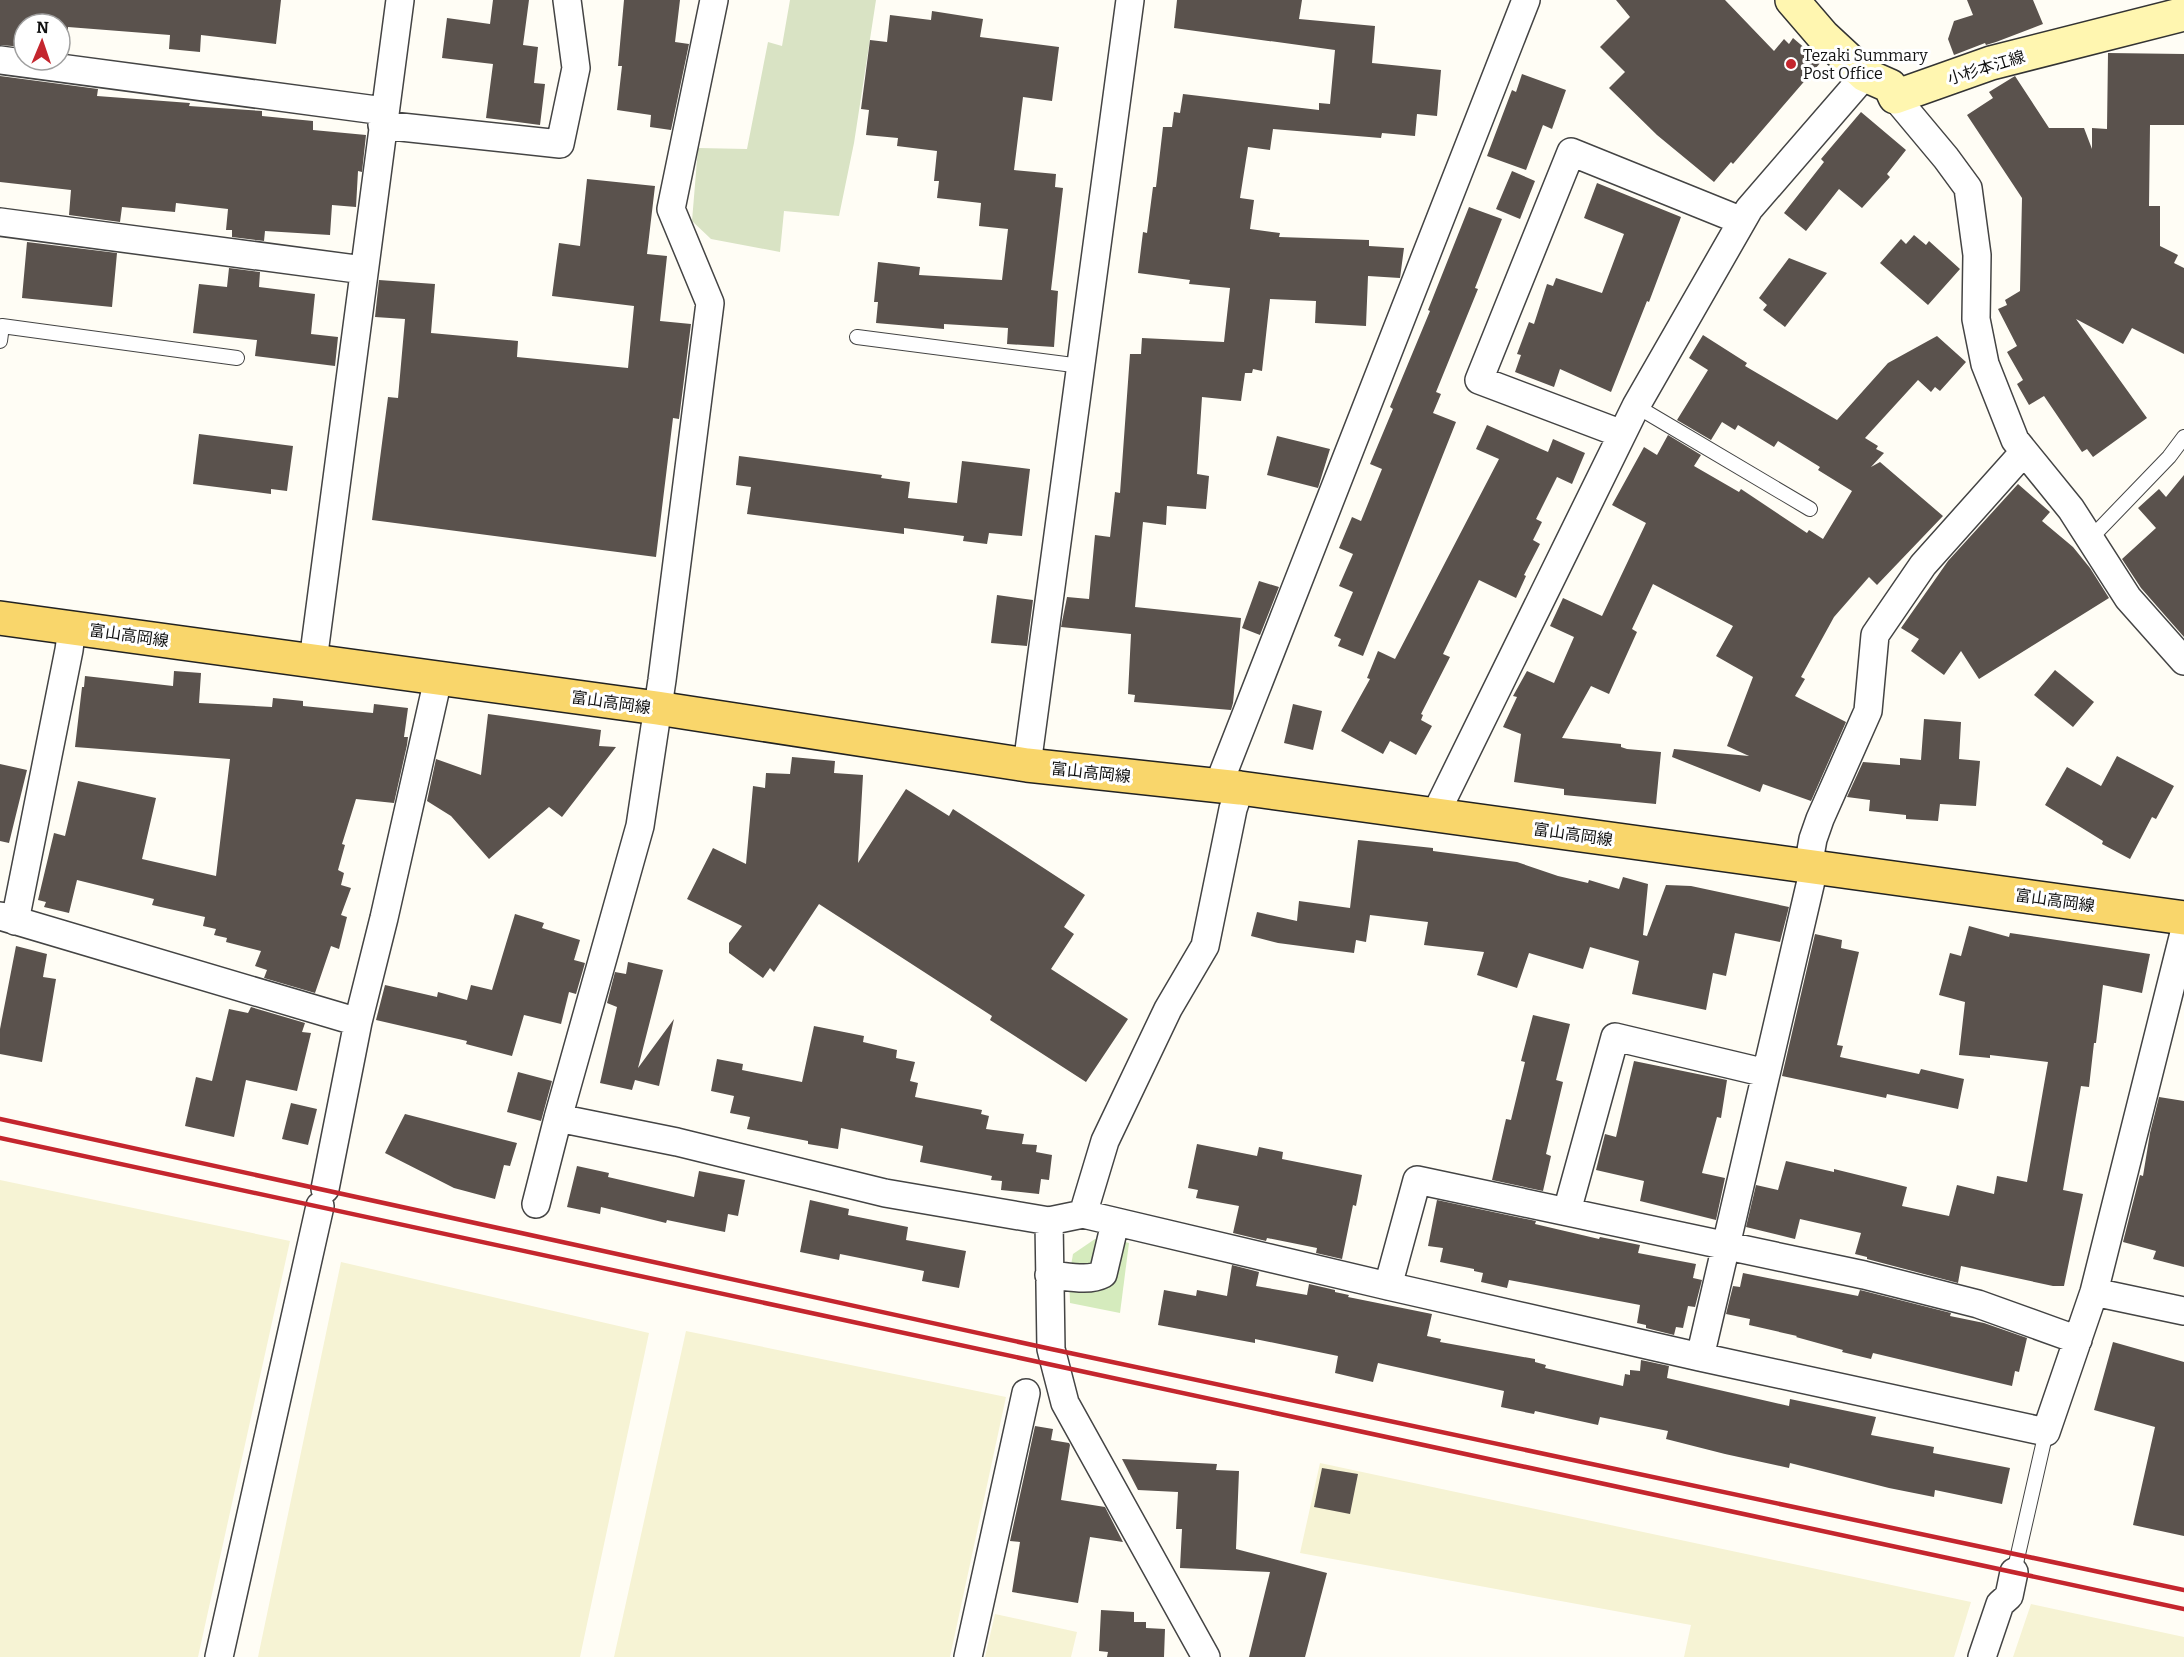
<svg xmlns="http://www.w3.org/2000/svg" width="2184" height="1657" font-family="Bitter,'Noto Sans JP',serif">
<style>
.farmland{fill:#f6f3d4}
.green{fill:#d5ebbd}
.cemetery{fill:#d9e3c4}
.building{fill:#5a524d}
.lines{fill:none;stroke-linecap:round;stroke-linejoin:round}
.lane-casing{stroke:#444;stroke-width:16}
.street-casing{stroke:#444;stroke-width:30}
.secondary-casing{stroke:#333;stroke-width:36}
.primary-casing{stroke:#222;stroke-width:36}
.lane{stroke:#fff;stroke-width:14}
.street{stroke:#fff;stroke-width:27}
.secondary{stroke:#fff6b0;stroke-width:33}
.primary{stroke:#f9d66b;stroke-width:33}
.rail{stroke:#c4262e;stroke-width:4.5}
.poi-dot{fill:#c4262e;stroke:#fff;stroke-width:2}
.labels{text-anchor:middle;stroke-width:6;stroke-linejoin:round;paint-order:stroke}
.poi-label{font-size:16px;fill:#111;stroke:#fff;text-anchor:start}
.street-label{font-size:16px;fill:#111;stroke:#fff}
</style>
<rect width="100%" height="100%" fill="#fffdf5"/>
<!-- farmland -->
<path class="farmland" d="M0,1180l290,61 -92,416h-198z
M341,1262l308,71 -69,324h-322z
M686,1331l320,66 -56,260h-336z
M1320,1463l651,139 -17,55h-270l7,-32 -391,-72z
M2031,1604l153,33v20h-171z
M995,1614l82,18 -6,25h-86z"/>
<!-- green -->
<path class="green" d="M1111,1238l18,5 -9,70 -50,-10 -1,-26 4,-23 22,-15z"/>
<!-- cemetery -->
<path class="cemetery" d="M790,0h86l-22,143 -15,73 -55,-5 -4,41 -69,-13 -19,-18 6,-73 49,1 21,-107 14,4z"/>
<!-- building -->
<path class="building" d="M0,0h281l-5,44 -75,-9 -1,17 -31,-3 1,-14 -102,-8 -2,26 -6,-1v-28h-36v23l-24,-2z
M493,0h36l-6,45 15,2 -4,36 11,1 -5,41 -54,-7 7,-54 -51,-6 5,-40 43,6z
M624,0h56l-5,42 14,2 -18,86 -21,-3 1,-12 -34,-5 5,-44h-4z
M1177,0h125l-3,19 76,7 -3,37 69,7 -4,46 -20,-2 -2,22 -33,-3 -1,5 -108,-9 -3,21 -22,-3 -8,51 14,2 -4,29 30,4 -1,4 90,3v6l35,2 -4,30 -32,-2 -2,50 -51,-3 1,-22 -46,-2 -8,72 -9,-2 -1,4h-7l-4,28 -39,-4 -5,77 12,2 -3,33 -39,-3 -1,19 -23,-3 -8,85 106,11 -8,85 -2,7 -97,-8 1,-7 -7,-1 3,-60 -70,-7 6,-30 22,2 6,-64 15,2 5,-45 5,1 10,-139h11l1,-16 82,4 6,-54 -41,-4 1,-4 -52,-7 5,-41 4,1 6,-46h3l7,-60h9l2,-15 6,1 3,-19 136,16v-7l11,1 5,-54 -161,-22z
M1616,0h109l49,51 10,-12 5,5 4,-6 28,24 -88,102 -2,-2 -17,20 -57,-47 -48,-47 16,-16 -25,-25 30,-30z
M1967,0h66l10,24 -47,18 -10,3 -1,-2 -31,12 -6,-16 6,-18 19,-6z
M932,11l51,8 -3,18 79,10 -7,54 -29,-4 -9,73 42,4 -1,13 8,1 -12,102 7,1 -4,56 -47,-3 1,-16 -64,-4v5l-68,-6 2,-21h-4l4,-40 42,5 -1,8 83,5 6,-51 -29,-3 2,-23 -44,-5 2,-17h-5l3,-30 -40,-5 1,-8 -32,-3 3,-25 -8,-1 9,-69 17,2 3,-27 41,5z
M2108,53l76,1v71h-34l-1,81h11v40l18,9 -4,8 10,5v86l-52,-26 -9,16 -47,-25 71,99 -54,39 -6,-8 -5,3 -38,-56 -15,9 -12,-21 6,-4 -16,-28 10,-6 -19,-37 9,-4 -2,-5 15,-9 2,-93 -55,-83 26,-17 -4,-6 26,-16 34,52h35l8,21v-21l15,1z
M1522,74l44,16 -14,39 -9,-4 -17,45 -39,-14 25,-66 4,2z
M0,76l98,13 -1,7 93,7 -1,3 73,5v5l51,5v9l53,5 -4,37 -4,-1 -2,36 -24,-2 -2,30 -65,-4 -1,10 -32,-4v-7h-6l2,-21 -52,-6 -1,9 -53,-5 -2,15 -51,-7 2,-25 -71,-8z
M1861,112l45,38 -19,24 3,3 -28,31 -23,-19 -33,42 -22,-18 40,-51 -3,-3z
M1512,171l23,10 -15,38 -24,-10z
M587,179l68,7 -8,68 20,2 -7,65 31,3 -12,95 -6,-1 -17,139 -284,-37 16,-123 10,1 7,-79 -30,-2 4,-37 56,4 -4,49 87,8 -1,16 111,11 6,-62 -82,-10 7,-53 21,3z
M1597,183l84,34 -32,85 -2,-1 -36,91 -51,-23 -6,18 -39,-15 6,-17 -4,-1 12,-32 5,2 13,-40 6,2 3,-8 46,15 22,-59 -40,-16z
M1469,207l33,12 -27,69 3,1 -42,103 5,2 -8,19 23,9 -93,234 -25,-10 3,-7 -7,-3 19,-44 -14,-6 14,-32 -14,-6 13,-31 9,4 21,-52 -12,-5 23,-55 -3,-2 40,-96 -2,-1z
M1914,235l12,10 3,-4 31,28 -32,36 -48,-42 21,-24 5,5z
M27,242l90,11 -5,54 -90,-9z
M1789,258l38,15 -42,54 -22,-17 4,-5 -8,-7z
M229,268l31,4 -1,15 56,7 -4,40 27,3 -3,29 -80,-10 2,-16 -64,-7 6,-49 28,3z
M1703,335l44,28 -2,3 92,54 51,-57 49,-27 29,26 -26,29 -5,-4 -4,5 -13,-12 -53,58 13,8 -2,3 8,4 -13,14 9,-5 63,54 -66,69 -8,-8 -35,40 -33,60 4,2 -10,17 51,26 -35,79 -48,-17 -3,8 -88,-35 2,-8 75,7 -22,-10 26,-69 -37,-21 17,-30 -80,-42 -21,45 5,3 -28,62 -18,-8 -29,52 59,6v3l6,2 34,3 -5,52 -92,-9v-6l-50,-7 7,-48 -18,-7 14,-30 -4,-1 14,-25 27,12 20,-46 -24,-11 13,-28 39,18 44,-93 -34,-18 32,-58 13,8 11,-20 33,20 -7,11 45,26 2,-3 66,44 2,-3 14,9 29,-48 -34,-21 2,-3 -42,-26 -4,6 -36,-22 -3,5 -13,-8 -11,18 -34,-20 31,-50 -19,-12z
M1487,425l61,27 5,-13 32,14 -13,31 -15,-7 -21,42 6,3 -9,18 7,4 -16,31 2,1 -10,22 -37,-18 -36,74 7,3 -29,57 2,1 -2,5 11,6 -16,29 -26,-14 -7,13 -42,-23 29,-52 -3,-1 11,-27 17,8 104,-200 -23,-10z
M199,434l94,12 -6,45 -16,-2v5l-78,-10z
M1277,436l53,13 -12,39 -51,-13z
M739,456l143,19 -1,3 29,4 -2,16 49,5 5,-42 68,8 -8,67 -33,-3 -2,11 -24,-3 1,-5 -60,-8v6l-157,-20 4,-27 -15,-2z
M2184,475v162l-43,-49 -19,-29 34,-31 -18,-20 21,-19 7,8z
M2018,484l32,28 -8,9 31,26 17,21 19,30 -130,81 -18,-28 -17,24 -33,-24 8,-12 -18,-11 47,-67z
M1259,581l20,6 -19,48 -18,-7z
M997,595l36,5 -6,46 -36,-3z
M2055,670l39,32 -21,25 -39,-32z
M174,671l27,2 -2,30 73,4 1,-9 30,3v5l70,7 1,-9 34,4 -4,29h4l-1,8 -13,58 -38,-4 -14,45 3,1 -7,25 6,3 -3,12 10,3 -10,27 6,2 -8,32 -8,-3 -16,47 -51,-15 3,-8 -12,-4 6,-15 -35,-9 1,-4 -13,-3 2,-6 -13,-3 2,-9 -53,-12 2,-6 -77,-19 -8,33 -25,-6 2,-5 -8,-2 16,-67 11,3 13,-55 78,17 -14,61 74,17 14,-117 -155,-12 7,-60h2l1,-11 88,10z
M1293,704l29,7 -9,39 -29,-7z
M488,714l113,16 -2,16 17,1 -54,70 -13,-10 -60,52 -38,-43 -24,-15 9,-42 45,16z
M1924,719l37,3 -2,37 21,2 -4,45 -36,-2 -2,17 -32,-2v-4l-37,-4 1,-11 -23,-3 16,-35 37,3v-7l21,2z
M2117,756l57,30 -18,33 -4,-2 -22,42 -28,-15 1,-3 -58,-36 22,-38 34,19z
M792,757l43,4 -1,12 29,2 -5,88 48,-74 43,27 4,-7 132,86 -21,32 10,7 -23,35 77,50 -42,63 -96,-62 2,-4 -173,-112 -45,68 -4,-4 -7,10 -34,-25v-10l13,-17 -55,-27 26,-51 33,16 7,-78 12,2 1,-15 24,1z
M0,764l27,6 -18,73 -9,-2z
M1358,840l75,8v3l84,11 41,14 30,7 1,-3 30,9 4,-12 25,7 -5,51 4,1 19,-51 25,1 98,21 -9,35 -45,-9 -9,43 -13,-3 -7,37 -74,-16 7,-33 -49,-14 -7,22 -54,-16 -12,35 -40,-13 7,-23 -60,-7 4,-23 -58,-7 -4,27 -10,-2 -2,13 -76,-10 -27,-7 6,-24 40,9 2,-20 51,7z
M515,914l29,9 -2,5 38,12 -6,20 11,3 -9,31 -7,-2 -8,32 -37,-9 -12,41 -46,-12 1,-3 -91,-21 9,-35 52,12 1,-5 29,8 4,-15 21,5z
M1969,926l40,11 1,-4 140,21 -8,39 -39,-8 -7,58h-2l-5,44 -8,-1 -18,104 20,4 -19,92h-11l-92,-20 -3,17 -91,-24v-2l-12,-3 6,-21 -61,-14 -5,20 -49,-12 10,-42 22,5 8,-29 48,11v-3l73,18 -5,19 47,10 8,-31 37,9 3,-18 30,6 21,-120 -58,-7v3l-31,-3 6,-53 -26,-7 11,-42 11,3z
M1815,934l27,6 -1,8 18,4 -22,93 6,1 -3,11 79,17 2,-5 43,10 -6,30 -71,-15 -1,4 -104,-22z
M16,946l31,8 -4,23 13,2 -14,83 -42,-8v-25z
M628,962l35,8 -25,98 36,-49 -15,67 -24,-6 -3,10 -32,-7 17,-76 -10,-4 8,-31 11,2z
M251,1007l54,16 -3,9 9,1 -14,58 -51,-11 -12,57 -49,-11 11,-49 16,4 17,-72 19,4z
M1533,1015l37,9 -14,56 7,2 -17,72 5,2 -8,35 -51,-11 14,-61 5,1 14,-58 -4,-1z
M814,1026l50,10 -1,6 34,8 -1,8 19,4 -5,19 8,2 -3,14 67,13 -1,4 8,2 -3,13 38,5 -2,10 15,1 -1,7 16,3 -3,25 -8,-1 -2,15 -38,-4 1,-9 -11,-1 1,-4 -72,-14 3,-16 -82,-18 -3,21 -30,-5v-3l-61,-12 3,-12 -20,-4 4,-17 -23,-5 6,-32 26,5 -1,6 60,12z
M1634,1061l93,19 -6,38 -4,-1 -15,56 23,5 -9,42 -76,-19 4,-20 -48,-11 9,-36 11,3z
M518,1072l34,9 -11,40 -34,-9z
M2159,1097l25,4v166l-31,-8 3,-8 -33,-9 17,-67 3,1 7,-43z
M291,1103l26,6 -9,36 -26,-6z
M405,1114l112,29 -7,23 -6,-1 -9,34 -41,-11 -69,-35z
M1197,1144l60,12 2,-9 24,5 -1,7 80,16 -6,31 -3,-1 -11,54 -26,-6 1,-5 -50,-10 -1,3 -33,-8 6,-27 -43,-8 2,-8 -10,-2z
M577,1166l32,7 -1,4 86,20 5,-26 46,9 -7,36 -10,-2 -3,18 -58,-12 -1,3 -65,-16 -1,7 -33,-7z
M810,1200l39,9 -1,6 60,12 -2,13 60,11 -7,37 -37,-7 2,-10 -84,-17 -1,6 -39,-8z
M1437,1200l99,21 -1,3 64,15 1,-2 40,8 -2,8 58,11 -3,14 9,2 -7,27 -7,-1 -5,22 -7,-1 -2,8 -28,-7v-3l-9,-2 3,-18 -131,-25 -2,8 -26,-6 2,-9 -9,-2v-2l-34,-7 3,-14 -15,-2z
M1232,1265l27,7 -3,14 51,9 2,-11 26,6v2l14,3 -1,2 84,17 -5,22 14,3 -1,3 95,17v3l11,3 -1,3 78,18 2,-12 5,1v-5l10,1 1,-11 28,6 -2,12 122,28 1,-7 86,18 -5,18 63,12 -1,6 77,15 -8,36 -67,-14 -1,7 -45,-9 -99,-25 -1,5 -64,-14 -59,-15 2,-8 -68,-14 -2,8 -63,-14 -1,3 -33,-7 3,-16 -126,-28 -5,19 -38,-9 3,-17 -83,-17v4l-97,-18 6,-35 32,6 1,-6 30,6z
M1743,1273l115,23 2,-6 91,23 -1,3 34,7 43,15 -8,34 -4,-1 -3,15 -139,-33 -2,6 -29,-7 1,-2 -47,-13 1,-1 -48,-11 1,-6 -24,-5 7,-28 7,1z
M2113,1342l71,20v174l-51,-11 22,-98 -61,-17z
M1035,1426l18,3 -2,11 18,3 1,2 -9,55 44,7 18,35 -33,-5 -12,66 -66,-11 8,-50 -10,-1z
M1122,1459l95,5 -1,6 23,1 -3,78 91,24 -22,84h-56l21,-85 -90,-4 2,-39h-6l2,-37 -40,-2z
M1322,1468l36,6 -8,40 -36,-7z
M1101,1610l33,2v10h12v6l19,1 -1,28h-57l1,-5 -9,-1z"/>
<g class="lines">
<defs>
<path id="lane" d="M857,337l224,29
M0,341l2,-15 235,32
M1636,406l174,103
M2090,539l79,-82 15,-20
M2014,1572l32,-140"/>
<path id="street" d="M714,0l-43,209 39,94 -48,377 -22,146 -82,292 119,24 208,51 164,28 34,-7 22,-73 63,-132 37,-63 28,-137 7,-21
M0,60l384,51
M1895,97l51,61 22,30 9,67 -1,64 9,45 30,76 56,69 57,89 56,63
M382,125l178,19 16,-76 -9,-68
M0,222l364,48
M1622,434l-143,-54 92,-228 171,69
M313,661l87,-661
M1027,765l103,-765
M1218,786l308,-786
M1435,815l201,-409 113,-197 116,-134
M1808,867l5,-28 7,-20 48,-108 7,-76 48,-70 101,-113
M0,916l358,106 26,-104 54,-239
M15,921l54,-271 3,-23
M325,1189l33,-167
M536,1204l22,-86
M1567,1211l48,-174 151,36
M1083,1214l305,72 312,71 346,75 48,-140 90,-359
M1049,1221l2,128 14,54 141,254
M1049,1275c17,1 39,7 54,-1l12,-51
M1388,1286l29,-106 447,95 114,29 100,36
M2094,1292l90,19
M1700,1357l114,-489
M219,1657l101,-451
M968,1657l58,-264
M1982,1657l18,-53 9,-8 5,-24"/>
<path id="secondary" d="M1792,0l31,36 42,39 25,11 5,11 96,-34 193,-49"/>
<path id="primary" d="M0,618l657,90 370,57 213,23 944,130"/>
</defs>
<!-- lane casing -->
<use href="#lane" class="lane-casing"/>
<!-- street casing -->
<use href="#street" class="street-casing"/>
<!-- secondary casing -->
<use href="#secondary" class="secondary-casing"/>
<!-- primary casing -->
<use href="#primary" class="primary-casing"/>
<!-- lane -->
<use href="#lane" class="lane"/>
<!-- street -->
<use href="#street" class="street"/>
<!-- secondary -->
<use href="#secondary" class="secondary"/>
<!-- primary -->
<use href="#primary" class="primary"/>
<!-- rail -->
<path class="rail" d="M0,1119l1051,230 1133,241
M0,1138l2184,471"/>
</g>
<!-- markers -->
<circle class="poi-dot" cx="1791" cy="64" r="6"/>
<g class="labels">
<!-- poi labels -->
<g class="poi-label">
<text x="1803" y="61">Tezaki Summary<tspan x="1803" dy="18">Post Office</tspan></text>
</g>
<!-- street labels -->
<g class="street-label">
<text transform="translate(1986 67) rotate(-17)" y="6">小杉本江線</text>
<text transform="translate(129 635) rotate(8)" y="6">富山高岡線</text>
<text transform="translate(611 702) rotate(8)" y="6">富山高岡線</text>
<text transform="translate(1091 772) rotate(6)" y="6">富山高岡線</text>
<text transform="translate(1573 834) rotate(8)" y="6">富山高岡線</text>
<text transform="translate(2055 900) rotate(8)" y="6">富山高岡線</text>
</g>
</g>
<!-- north arrow -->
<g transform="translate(42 42) rotate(2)"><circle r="28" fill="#ffffff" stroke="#a0a0a0" stroke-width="1.5"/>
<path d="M0-4.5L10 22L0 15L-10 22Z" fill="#c4262e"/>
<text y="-9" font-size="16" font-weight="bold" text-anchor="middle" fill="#111111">N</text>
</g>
</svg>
